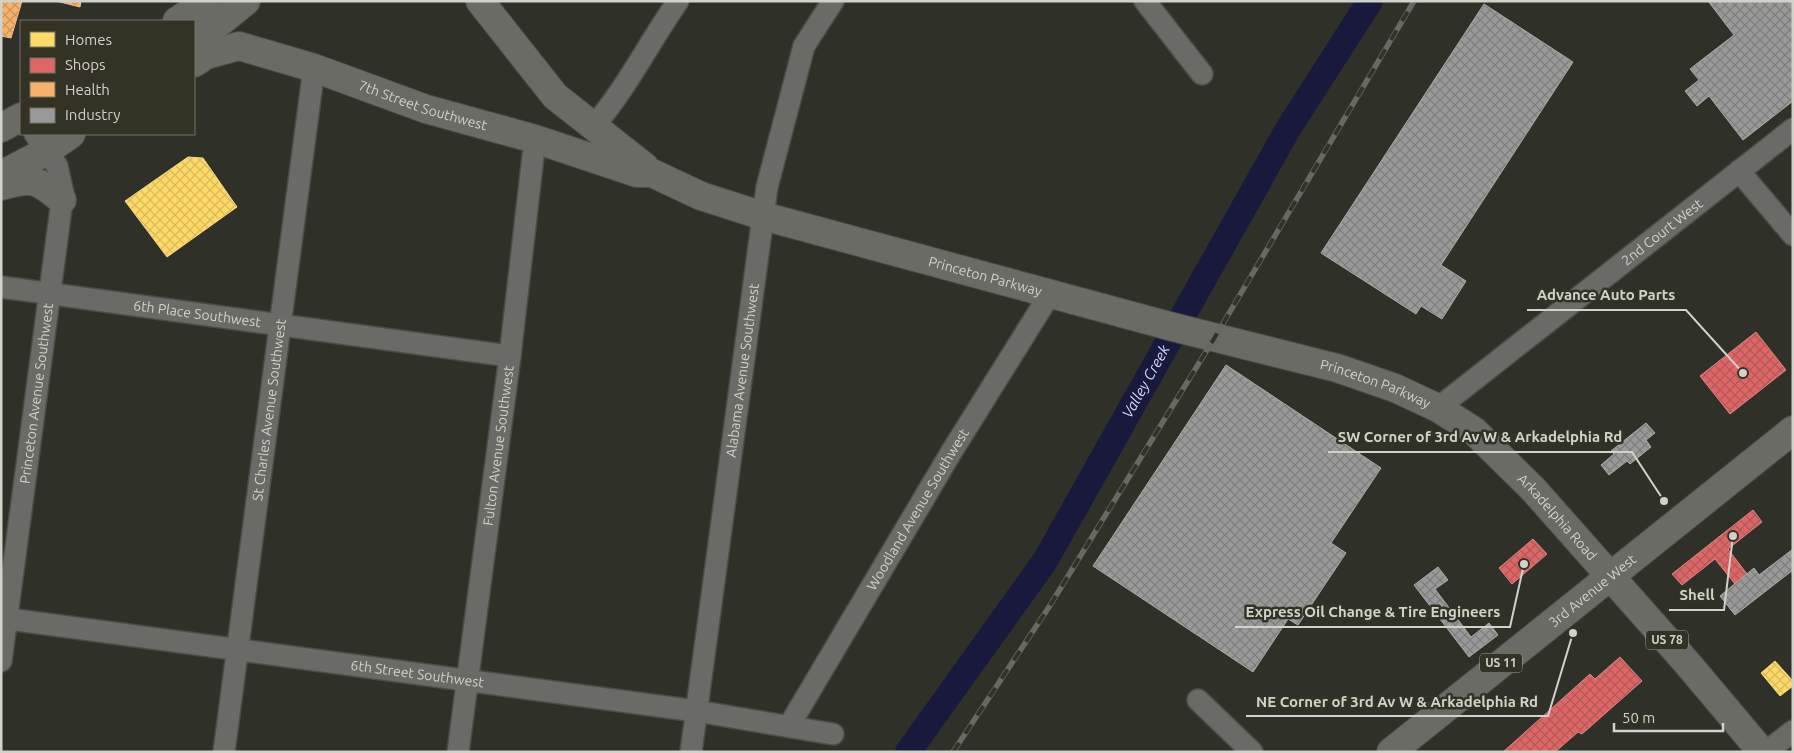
<svg xmlns="http://www.w3.org/2000/svg" width="1794" height="753" font-family="Ubuntu,sans-serif">
<style>
.homes{fill:url(#homes-cross-hatch);stroke:#f1d784}
.shops{fill:url(#shops-cross-hatch);stroke:#dc8684}
.health{fill:url(#health-cross-hatch);stroke:#ebbc87}
.industry{fill:url(#industry-cross-hatch);stroke:#aaaaa7}
.lines{fill:none;stroke-linecap:round;stroke-linejoin:round}
.river{stroke:#18193d;stroke-width:26}
.minor-casing{stroke:#4b4c46;stroke-width:24}
.major-casing{stroke:#4b4c46;stroke-width:30}
.minor{stroke:#6a6b67;stroke-width:21}
.major{stroke:#6a6b65;stroke-width:28}
.rail-casing{stroke:#686864;stroke-width:5.5}
.rail{stroke:#323324;stroke-width:4;stroke-dasharray:11;stroke-linecap:butt}
.labels{text-anchor:middle;stroke-width:5;stroke-linejoin:round;paint-order:stroke}
.shield{fill:#323324;stroke:#a1a298;stroke-width:1}
.shield-label{font-size:12px;font-weight:bold;fill:#d1d2c9}
.street-label{font-size:14px;fill:#d1d2c9;stroke:#323324}
.water-label{font-size:15px;font-style:italic;fill:#d5dbf9;stroke:#323324}
.leader{fill:none;stroke:#d1d2c9;stroke-width:2}
.callout-dot{fill:#d1d2c9;stroke:#323324;stroke-width:2}
.callout-label{font-size:15px;text-anchor:middle;font-weight:bold;fill:#d1d2c9;stroke:#323324;stroke-width:5;stroke-linejoin:round;paint-order:stroke}
</style>
<defs>
<pattern id="homes-cross-hatch" width="8" height="8" patternUnits="userSpaceOnUse" patternTransform="scale(1.25)"><rect width="8" height="8" fill="#ffd966"/><path d="M0 0l8 8M0 8l8-8" fill="none" stroke="#d9ba5e"/></pattern>
<pattern id="shops-cross-hatch" width="8" height="8" patternUnits="userSpaceOnUse" patternTransform="scale(1.25)"><rect width="8" height="8" fill="#e06666"/><path d="M0 0l8 8M0 8l8-8" fill="none" stroke="#b05a59"/></pattern>
<pattern id="health-cross-hatch" width="8" height="8" patternUnits="userSpaceOnUse" patternTransform="scale(1.25)"><rect width="8" height="8" fill="#f6b26b"/><path d="M0 0l8 8M0 8l8-8" fill="none" stroke="#c8955f"/></pattern>
<pattern id="industry-cross-hatch" width="8" height="8" patternUnits="userSpaceOnUse" patternTransform="scale(1.25)"><rect width="8" height="8" fill="#999"/><path d="M0 0l8 8M0 8l8-8" fill="none" stroke="#7e7e7d"/></pattern>
</defs>
<rect width="100%" height="100%" fill="#2f3028"/>
<!-- homes -->
<path class="homes" d="M188,157l15,1 34,49 -70,50 -42,-56z
M1775,661l18,20v5l-13,10 -19,-23z"/>
<!-- shops -->
<path class="shops" d="M1756,332l30,38 -56,44 -30,-38z
M1753,510l9,12 -34,27 19,25 -12,10 -20,-25 -33,26 -10,-11z
M1533,539l14,15 -35,30 -13,-16z
M1620,657l22,24 -60,53 -4,-2 -23,20h-52l87,-78 5,5z"/>
<!-- health -->
<path class="health" d="M1,1h21l-11,37 -10,-2z
M56,1h25l-1,6z"/>
<!-- industry -->
<path class="industry" d="M1708,1h85v100l-50,39 -34,-44 -12,10 -12,-15 14,-11 -9,-11 44,-34z
M1484,4l89,58 -132,203 25,16 -24,38 -21,-13 -5,8 -95,-61z
M1226,365l155,103 -50,75 15,10 -48,72 -10,-6 -35,53 -160,-106z
M1646,423l9,10 -9,7 5,7 -21,17 -3,-3 -18,14 -8,-10 13,-11 -3,-3z
M1793,549v21l-58,45 -15,-19 34,-28 5,7z
M1438,567l10,13 -13,9 36,48 18,-14 9,12 -29,22 -55,-72z"/>
<g class="lines">
<!-- river -->
<path class="river" id="s1" d="M908,752l137,-191 243,-432 82,-128"/>
<defs>
<g id="minor">
<path d="M1145,1l57,73"/>
<path d="M593,127c33,-38 56,-84 85,-126"/>
<path d="M1739,171l54,64"/>
<path id="s2" d="M1,287l509,69"/>
<path id="s3" d="M1438,408l355,-279"/>
<path id="s4" d="M1,618l695,93 137,23"/>
<path id="s5" d="M1,661l62,-468 -6,-27 -22,-32"/>
<path d="M1198,700l54,52"/>
<path id="s6" d="M789,726l163,-275 98,-157"/>
<path id="s7" d="M224,752l90,-684"/>
<path id="s8" d="M458,752l52,-396 25,-217"/>
<path id="s9" d="M691,752l76,-565 37,-141 29,-45"/>
<path d="M1766,752l27,-21"/>
</g>
<g id="major">
<path d="M480,1l75,95 90,71"/>
<path d="M177,21l30,-20"/>
<path d="M194,43l52,-42"/>
<path id="s10" d="M194,63l12,-8 33,-9 75,22 112,41 109,30 102,34h15l49,23 62,20 410,111 164,41 58,20 43,20 36,23 59,58 155,175 74,88"/>
<path d="M1,128l20,-11"/>
<path d="M1,175l46,-24 24,-17"/>
<path d="M1,186c34,-9 35,-7 61,14"/>
<path id="s11" d="M1391,752l402,-322"/>
</g>
</defs>
<!-- minor casing -->
<use href="#minor" class="minor-casing"/>
<!-- major casing -->
<use href="#major" class="major-casing"/>
<!-- minor -->
<use href="#minor" class="minor"/>
<!-- major -->
<use href="#major" class="major"/>
<defs>
<path id="rail" d="M953,752l96,-145 166,-270 199,-336"/>
</defs>
<!-- rail casing -->
<use href="#rail" class="rail-casing"/>
<!-- rail -->
<use href="#rail" class="rail"/>
</g>
<g class="labels">
<!-- shield labels -->
<g class="shield">
<rect x="1646" y="630.5" width="42" height="19" rx="4"/>
<rect x="1480" y="653.5" width="42" height="19" rx="4"/>
</g>
<g class="shield-label">
<text x="1667" y="644">US 78</text>
<text x="1501" y="667">US 11</text>
</g>
<!-- street labels -->
<g class="street-label">
<text dy="5" stroke="none"><textPath href="#s10" startOffset="242">7th Street Southwest</textPath></text>
<text dy="5" stroke="none"><textPath href="#s3" startOffset="285">2nd Court West</textPath></text>
<text dy="5" stroke="none"><textPath href="#s10" startOffset="831">Princeton Parkway</textPath></text>
<text dy="5" stroke="none"><textPath href="#s2" startOffset="198">6th Place Southwest</textPath></text>
<text dy="5" stroke="none"><textPath href="#s9" startOffset="385">Alabama Avenue Southwest</textPath></text>
<text dy="5" stroke="none"><textPath href="#s10" startOffset="1236">Princeton Parkway</textPath></text>
<text dy="5" stroke="none"><textPath href="#s5" startOffset="270">Princeton Avenue Southwest</textPath></text>
<text dy="5" stroke="none"><textPath href="#s7" startOffset="345">St Charles Avenue Southwest</textPath></text>
<text dy="5" stroke="none"><textPath href="#s8" startOffset="309">Fulton Avenue Southwest</textPath></text>
<text dy="5" stroke="none"><textPath href="#s6" startOffset="252">Woodland Avenue Southwest</textPath></text>
<text dy="5" stroke="none"><textPath href="#s10" startOffset="1466">Arkadelphia Road</textPath></text>
<text dy="5" stroke="none"><textPath href="#s11" startOffset="258">3rd Avenue West</textPath></text>
<text dy="5" stroke="none"><textPath href="#s4" startOffset="420">6th Street Southwest</textPath></text>
</g>
<!-- water labels -->
<g class="water-label">
<text dy="5" stroke="none"><textPath href="#s1" startOffset="441">Valley Creek</textPath></text>
</g>
</g>
<!-- callouts -->
<path class="leader" d="M1743 373L1686 310H1527M1664 501L1632 452H1328M1733 536L1724 610H1669M1524 564L1510 627H1235M1573 633L1548 716H1246"/>
<g class="callout-dot">
<circle cx="1743" cy="373" r="5"/>
<circle cx="1664" cy="501" r="5"/>
<circle cx="1733" cy="536" r="5"/>
<circle cx="1524" cy="564" r="5"/>
<circle cx="1573" cy="633" r="5"/>
</g>
<g class="callout-label">
<text x="1606" y="300">Advance Auto Parts</text>
<text x="1480" y="442">SW Corner of 3rd Av W &amp; Arkadelphia Rd</text>
<text x="1697" y="600">Shell</text>
<text x="1373" y="617">Express Oil Change &amp; Tire Engineers</text>
<text x="1397" y="707">NE Corner of 3rd Av W &amp; Arkadelphia Rd</text>
</g>
<!-- border -->
<rect width="1794" height="753" fill="none" stroke="#d1d2c9" stroke-width="5"/>
<!-- legend -->
<rect x="20" y="20" width="175" height="115" fill="#323324" stroke="#727366"/>
<rect x="30" y="32" width="25" height="15" fill="#ffd966" stroke="#727366"/>
<text x="65" y="45" font-size="15" fill="#d1d2c9">Homes</text>
<rect x="30" y="58" width="25" height="15" fill="#e06666" stroke="#727366"/>
<text x="65" y="70" font-size="15" fill="#d1d2c9">Shops</text>
<rect x="30" y="82" width="25" height="15" fill="#f6b26b" stroke="#727366"/>
<text x="65" y="95" font-size="15" fill="#d1d2c9">Health</text>
<rect x="30" y="108" width="25" height="15" fill="#999999" stroke="#727366"/>
<text x="65" y="120" font-size="15" fill="#d1d2c9">Industry</text>
<!-- scale -->
<path d="M1614 723v8h109v-8" fill="none" stroke="#d1d2c9" stroke-width="2.5"/>
<text x="1622" y="723" font-size="15" fill="#d1d2c9" stroke="#323324" stroke-width="4" paint-order="stroke">50 m</text>
</svg>
